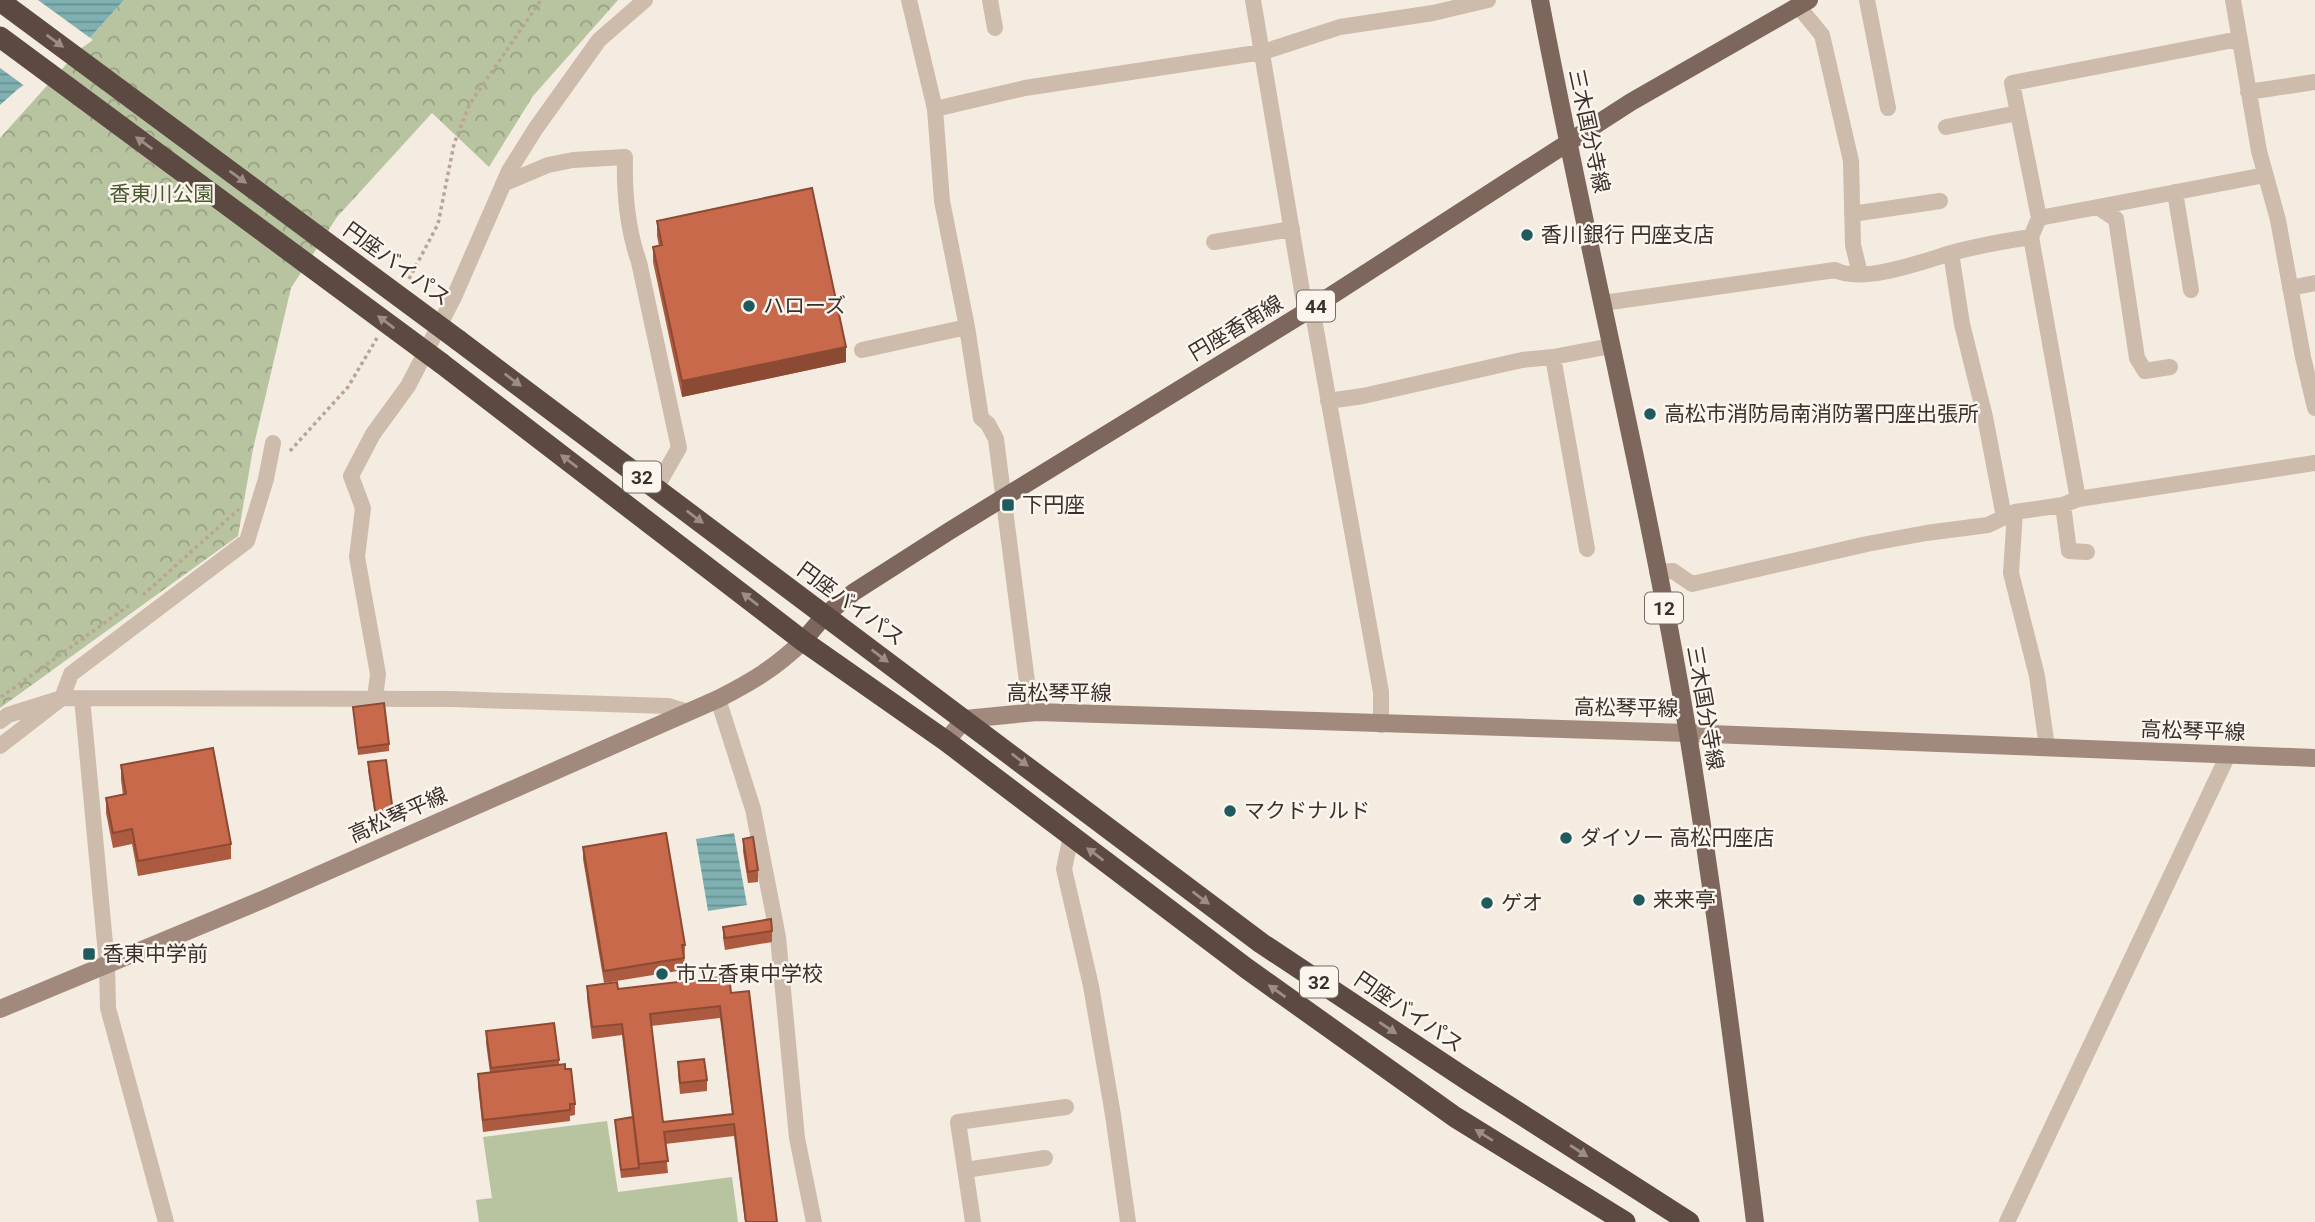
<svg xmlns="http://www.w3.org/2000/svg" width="2315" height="1222" font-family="Roboto,'Noto Sans JP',sans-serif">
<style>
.grass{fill:#b8c4a0}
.forest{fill:url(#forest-crowns)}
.water{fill:url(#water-rules)}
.pier{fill:#f4ebe1}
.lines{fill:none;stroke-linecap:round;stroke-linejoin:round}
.path{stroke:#b9a596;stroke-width:3.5;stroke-dasharray:3.5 3.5;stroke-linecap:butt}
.street{stroke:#cdbbac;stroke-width:16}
.secondary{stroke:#a18a7d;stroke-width:18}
.primary{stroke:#7d675c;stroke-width:18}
.highway{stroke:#5c4a42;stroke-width:21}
.highway-bridge{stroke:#5c4a42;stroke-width:21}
.wall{fill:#ac5a40;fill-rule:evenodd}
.shaded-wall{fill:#8c4a34}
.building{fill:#c8694b;stroke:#8c4a34;stroke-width:2;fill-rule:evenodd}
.oneway{fill:#9c8e87}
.poi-dot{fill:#1f5a5e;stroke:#fbf5ee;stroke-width:2.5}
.labels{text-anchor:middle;stroke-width:5;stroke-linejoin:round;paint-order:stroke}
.shield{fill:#fbf5ee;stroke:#756b66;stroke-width:2}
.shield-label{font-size:19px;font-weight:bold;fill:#3b302b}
.street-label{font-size:21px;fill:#3b302b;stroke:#fbf5ee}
.park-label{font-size:21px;fill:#4a5a2e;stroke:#fbf5ee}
.poi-label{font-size:21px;fill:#3b302b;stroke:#fbf5ee;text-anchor:start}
</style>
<defs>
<pattern id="forest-crowns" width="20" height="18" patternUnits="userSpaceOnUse" patternTransform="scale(1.75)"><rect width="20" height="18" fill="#b8c4a0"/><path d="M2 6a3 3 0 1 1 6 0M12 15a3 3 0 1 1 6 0" fill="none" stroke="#97a083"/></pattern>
<pattern id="water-rules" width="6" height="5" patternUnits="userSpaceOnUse" patternTransform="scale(1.75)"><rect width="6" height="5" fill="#7fb0b2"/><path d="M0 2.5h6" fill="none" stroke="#699091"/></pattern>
</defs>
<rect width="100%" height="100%" fill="#f4ebe1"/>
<!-- grass -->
<path class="grass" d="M607,1121l11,71 114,-15 6,45h-259l-3,-22 16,-2 -9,-61z"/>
<!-- forest -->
<path class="forest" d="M124,0h494l-85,96 -44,71 -57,-54 -95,104 -46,71 -38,161 -15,87 -238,172v-570z"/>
<!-- water -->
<path class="water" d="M0,0h124l-37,41 -69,48 -18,16z
M734,833l13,72 -39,6 -12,-72z"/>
<!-- pier -->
<path class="pier" d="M0,0h38l55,40 -67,47 -26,-19z"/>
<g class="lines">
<!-- path -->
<path class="path" d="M409,279l29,-55 16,-80 15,-39 72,-105
M290,451l58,-64 29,-49
M143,595l96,-86
M1,697l130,-93"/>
<!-- street -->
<path class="street" d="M909,0l26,109 7,92 25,126 14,91 7,6 8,15 35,274
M990,0l5,28
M1253,0l50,297 9,11 69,384v33
M1867,0l21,108
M2233,0l26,151 19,69 25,137 12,51
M1798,6l24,29 29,126 2,84 7,29
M2248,92l67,-10
M935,109l90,-21 238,-36 77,-25 93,-14 55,-13
M1946,127l72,-14
M503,184l45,-19 25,-5 52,-3c-1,37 2,71 14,105l40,186 -23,40
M2175,192l16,98
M2098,207l167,-32
M1852,214l88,-13
M2039,218l59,-11 18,12 21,139 8,13 25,-4
M1214,242l78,-13
M1951,253l11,71 23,93 19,100
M2290,288l25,-5
M1603,303l232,-33c27,14 86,-8 116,-17 26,-7 53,-12 80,-16
M862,350l105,-23
M1553,357l34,192
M1328,401l35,-5 159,-36 31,-3 58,-11
M2078,499l-47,-262 8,-19 -27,-135 227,-44
M2063,505l6,46 18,1
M2015,512l-4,61 26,103 10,71
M1657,572l16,-1 19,13 175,-40 59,-11 62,-8 27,-13 48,-7 15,-6 237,-36
M82,698l25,267 1,43 58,214
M375,698l3,-24 -21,-117 6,-49 -12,-32 22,-42 35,-48 46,-89 55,-126 27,-43 63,-88 46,-40
M718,699l35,110 25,128 19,201 17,84
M0,721l8,-6 54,-17 9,-24 176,-133 19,-62 7,-36
M0,746l62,-48 389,1 217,7 20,6
M1071,836l-7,33 27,117 22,129 15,107
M965,1170l80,-12
M973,1222l-15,-100 108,-15
M2007,1222l221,-467"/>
<!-- secondary -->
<path class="secondary" d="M946,741l19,-22 72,-7 650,21 628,25
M0,1009l262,-109 456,-201c35,-18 57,-31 85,-58"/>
<!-- primary -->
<path class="primary" d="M1540,0c46,245 107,488 148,734 26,162 47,325 67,488
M803,641l22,-26 29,-23 97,-62 361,-222 319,-206 178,-102"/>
<!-- highway -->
<path class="highway" d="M458,340l803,603 208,138 220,141
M441,363l362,278 143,100 300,227 209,149 170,105"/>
<!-- highway-bridge -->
<path class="highway-bridge" d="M0,1l458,339
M0,37l441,326"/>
</g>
<!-- wall -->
<path class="wall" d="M657,221l189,141 -164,35 -29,-135v-15l6,-1 -2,-10z
M353,707l36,37v7l-31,4z
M368,762l25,58 -17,4 -8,-54z
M121,765l110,79v15l-93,17 -6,-32 -19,4 -7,-35v-15l17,-3 -2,-15z
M743,839l15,31v12l-10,1 -5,-32z
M583,847l102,98 -1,25 -80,13 -21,-124z
M723,927l49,4v11l-47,8 -2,-12z
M587,986l31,3 113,4 46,229h-32l-11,-86 -69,8 3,29 -47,5 -6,-58 17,-2 -10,-83 -30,4 -5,-41zM720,1018l12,96 -69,8 -12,-96z
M486,1031l73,29v5l6,4 10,35v11l-5,1v5l-87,11 -5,-46v-12l12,-1 -4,-30z
M678,1062l29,18v11l-27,3 -2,-21z"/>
<!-- shaded-wall -->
<path class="shaded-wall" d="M846,347v15l-164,35v-16z
M393,812v8l-17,4v-8z"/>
<!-- building -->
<path class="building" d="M812,188l34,159 -164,34 -29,-134 9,-2 -5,-24z
M384,703l5,41 -31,4 -5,-41z
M213,748l18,96 -93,17 -6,-32 -19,4 -7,-35 20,-4 -5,-29z
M386,760l7,52 -17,4 -8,-54z
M666,833l19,112h-3l2,13 -80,13 -21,-124z
M753,837l5,33 -10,2 -5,-33z
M771,919l1,12 -47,7 -2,-11z
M729,976l2,17 18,-2 28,231h-31l-12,-98 -70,8 4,29 -29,3 -17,-140 -30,3 -5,-41 30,-4 1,7zM720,1006l13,108 -70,8 -13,-108z
M554,1023l5,37 -68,8 -5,-37z
M704,1059l3,21 -27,3 -2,-21z
M565,1064v5h6l4,35h-5v6l-87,10 -5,-46z
M633,1117l6,51 -18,2 -6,-50z"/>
<!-- one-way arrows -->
<defs><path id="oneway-solid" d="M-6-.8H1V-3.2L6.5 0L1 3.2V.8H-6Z" transform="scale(1.75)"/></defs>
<g class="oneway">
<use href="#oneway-solid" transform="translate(55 41) rotate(36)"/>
<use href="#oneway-solid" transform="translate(144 143) rotate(-144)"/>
<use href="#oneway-solid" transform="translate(238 177) rotate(36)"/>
<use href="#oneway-solid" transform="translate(386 322) rotate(-143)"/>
<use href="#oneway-solid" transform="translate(513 380) rotate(37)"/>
<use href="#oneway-solid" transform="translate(569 461) rotate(-143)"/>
<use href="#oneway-solid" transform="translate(695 517) rotate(37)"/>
<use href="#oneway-solid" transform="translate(750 599) rotate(-142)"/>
<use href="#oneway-solid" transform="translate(880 656) rotate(37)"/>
<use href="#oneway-solid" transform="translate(1020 760) rotate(37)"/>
<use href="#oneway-solid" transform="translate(1095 854) rotate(-143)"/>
<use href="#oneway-solid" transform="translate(1201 898) rotate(37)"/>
<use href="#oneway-solid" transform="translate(1277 991) rotate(-145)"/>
<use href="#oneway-solid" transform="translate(1388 1028) rotate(34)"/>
<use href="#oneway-solid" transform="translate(1484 1135) rotate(-148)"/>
<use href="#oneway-solid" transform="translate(1579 1151) rotate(33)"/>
</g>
<!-- markers -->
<g class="poi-dot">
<circle cx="1527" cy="235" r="7"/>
<circle cx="749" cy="306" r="7"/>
<circle cx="1650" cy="414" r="7"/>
<rect x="1001" y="498" width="14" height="14" rx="3.5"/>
<circle cx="1230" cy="811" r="7"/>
<circle cx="1566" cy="838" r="7"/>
<circle cx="1639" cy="900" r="7"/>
<circle cx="1487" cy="903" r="7"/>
<rect x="82" y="947" width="14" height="14" rx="3.5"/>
<circle cx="662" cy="974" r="7"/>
</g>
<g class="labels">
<!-- shield labels -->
<g class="shield">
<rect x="1297" y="290.5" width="38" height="31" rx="5"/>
<rect x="623" y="461.5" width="38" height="31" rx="5"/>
<rect x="1645" y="592.5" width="38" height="31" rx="5"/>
<rect x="1300" y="966.5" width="38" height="31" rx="5"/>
</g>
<g class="shield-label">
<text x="1316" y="313">44</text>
<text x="642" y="484">32</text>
<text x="1664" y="615">12</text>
<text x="1319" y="989">32</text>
</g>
<!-- street labels -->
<g class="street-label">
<text transform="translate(1589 131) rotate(78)" y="7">三木国分寺線</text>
<text transform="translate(397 264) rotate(36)" y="7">円座バイパス</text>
<text transform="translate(1236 328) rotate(-31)" y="7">円座香南線</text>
<text transform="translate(851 604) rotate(36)" y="7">円座バイパス</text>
<text x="1059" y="700">高松琴平線</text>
<text transform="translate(1626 708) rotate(1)" y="7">高松琴平線</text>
<text transform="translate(1705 708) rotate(80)" y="7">三木国分寺線</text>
<text transform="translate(2193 731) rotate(2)" y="7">高松琴平線</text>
<text transform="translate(398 815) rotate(-24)" y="7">高松琴平線</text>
<text transform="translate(1409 1012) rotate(34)" y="7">円座バイパス</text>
</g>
<!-- park labels -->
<g class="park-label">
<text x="162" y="201">香東川公園</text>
</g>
<!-- poi labels -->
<g class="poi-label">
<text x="1541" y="242">香川銀行 円座支店</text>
<text x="763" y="313">ハローズ</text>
<text x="1664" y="421">高松市消防局南消防署円座出張所</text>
<text x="1022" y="512">下円座</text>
<text x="1244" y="818">マクドナルド</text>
<text x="1580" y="845">ダイソー 高松円座店</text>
<text x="1653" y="907">来来亭</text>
<text x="1501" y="910">ゲオ</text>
<text x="103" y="961">香東中学前</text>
<text x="676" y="981">市立香東中学校</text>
</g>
</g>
</svg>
